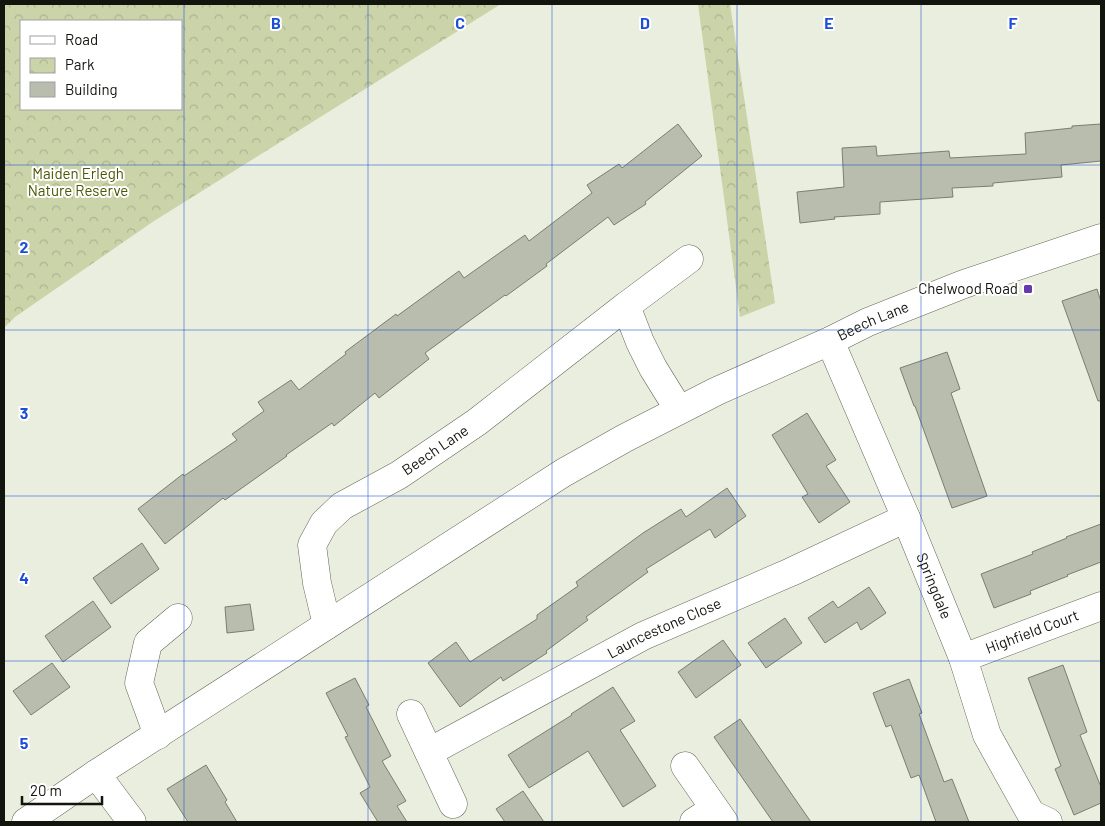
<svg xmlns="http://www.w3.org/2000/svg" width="1105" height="826" font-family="Barlow,sans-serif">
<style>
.park{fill:url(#park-crowns);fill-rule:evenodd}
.building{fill:#b9bdad;stroke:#7b7e70}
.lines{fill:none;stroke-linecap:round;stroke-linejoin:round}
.minor-casing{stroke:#66695b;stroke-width:29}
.minor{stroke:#fff;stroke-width:28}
.grid{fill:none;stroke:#1d4ed8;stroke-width:1;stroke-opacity:0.55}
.poi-dot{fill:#6738af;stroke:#fff;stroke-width:2}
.labels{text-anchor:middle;stroke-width:4;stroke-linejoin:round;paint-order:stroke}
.park-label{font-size:15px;fill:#4d5603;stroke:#fff}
.poi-label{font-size:15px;fill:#12140e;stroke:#fff;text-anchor:end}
.street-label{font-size:15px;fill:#12140e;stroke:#fff}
.grid-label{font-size:16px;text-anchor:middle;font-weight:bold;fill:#1d4ed8;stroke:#fff;stroke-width:4;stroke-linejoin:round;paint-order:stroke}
</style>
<defs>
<pattern id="park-crowns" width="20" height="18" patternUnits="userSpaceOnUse" patternTransform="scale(1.25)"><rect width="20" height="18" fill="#cbd3a9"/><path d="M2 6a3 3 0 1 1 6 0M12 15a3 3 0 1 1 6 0" fill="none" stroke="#adb490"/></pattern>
</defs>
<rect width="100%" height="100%" fill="#eaeede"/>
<!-- park -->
<path class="park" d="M4,4h497l-347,217 -139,96 -11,11zM21,21h160v88h-160z
M698,4h32l45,299 -35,14z"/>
<!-- building -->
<path class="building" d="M678,124l24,32 -57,46 1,2 -32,21 -6,-8 -62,47 1,2 -41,30 -1,-1 -80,58 4,6 -50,39 -4,-5 -41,33 -2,-3 -46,32 1,1 -62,44 -2,-2 -58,46 -27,-35 45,-35 1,2 53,-36 -5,-6 32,-23 -6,-9 33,-22 8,10 47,-36 -1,-2 51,-38 1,2 62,-45 5,7 61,-43 4,6 63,-48 -5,-8 32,-21 3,4z
M1101,124v37l-40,4 1,12 -69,6v3l-41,2 1,9 -73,5v12l-46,3 1,2 -35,4 -3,-31 47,-5 -2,-39 34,-2 1,10 72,-5 1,7 76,-4 -1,-21 47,-5v-2z
M1097,289l4,13v99h-3l-36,-100z
M947,352l13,37 -9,4 36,103 -35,12 -37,-102h-1l-14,-38z
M807,413l29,47 -10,6 24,36 -31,21 -17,-26 6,-3 -36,-59z
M727,488l19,28 -31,22 -5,-9 -64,40 2,3 -62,45 2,3 -42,31 1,2 -44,28 -2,-4 -41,30 -32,-44 28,-21 14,20 67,-43v-4l41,-29 -2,-4 67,-49 38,-24 5,8z
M1101,524v38l-34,13 1,1 -38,15 1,3 -37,14 -13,-34 52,-20 -1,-2 35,-14 -1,-1z
M142,543l17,26 -48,35 -18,-26z
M869,587l17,26 -25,17 -4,-8 -32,21 -17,-25 25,-17 5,7z
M93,601l18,26 -48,35 -18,-26z
M250,604l4,26 -27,3 -2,-26z
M785,618l17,25 -36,25 -18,-25z
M723,640l18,25 -45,33 -18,-26z
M52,663l18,24 -39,28 -18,-24z
M1063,665l24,67 -7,3 21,52v16l-27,12 -19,-46 6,-3 -33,-88z
M355,678l14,27 -3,2 25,49 -9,5 24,40 -9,5 10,16h-29l-18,-29 10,-6 -25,-50 3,-1 -22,-43z
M909,679l13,34 -3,1 25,68 8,-3 17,43h-33l-17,-47 -8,3 -20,-53 -5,2 -13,-34z
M613,687l22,34 -15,9 36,56 -33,21 -35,-56 -59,37 -21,-33 64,-40 -1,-1z
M740,719l55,80 16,23h-38l-25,-36 -34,-49z
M206,765l21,35 -2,2 12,20h-49l-21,-33z
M523,791l21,31h-39l-9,-13z"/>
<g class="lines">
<defs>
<g id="minor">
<path d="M626,306l63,-47"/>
<path id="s1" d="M830,341l76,177 57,140 24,77 44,79 17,8"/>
<path id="s2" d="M327,625l-10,-42 -5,-38 12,-22 18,-17 57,-31 78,-53 149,-116 14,36 13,26 26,42"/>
<path id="s3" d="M963,658l138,-52"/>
<path d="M411,714l42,90"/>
<path d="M158,735l-19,-52 9,-40 30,-25"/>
<path id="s4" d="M429,752l214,-116 148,-64 115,-54"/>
<path d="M685,766l39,56"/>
<path d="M96,774l36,48"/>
<path id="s5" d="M26,822l70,-48 467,-301 62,-35 92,-47 113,-50 38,-19 96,-38 137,-46"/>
<path d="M694,822l20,-13"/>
</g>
</defs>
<!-- minor casing -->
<use href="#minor" class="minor-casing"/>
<!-- minor -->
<use href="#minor" class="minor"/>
</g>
<!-- grid -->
<path class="grid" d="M184,4v818M368,4v818M552,4v818M737,4v818M921,4v818M4,165h1097M4,330h1097M4,496h1097M4,661h1097"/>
<!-- markers -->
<rect class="poi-dot" x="1023" y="284" width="10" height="10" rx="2.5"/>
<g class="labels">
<!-- park labels -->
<g class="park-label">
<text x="78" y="179">Maiden Erlegh<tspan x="78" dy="17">Nature Reserve</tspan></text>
</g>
<!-- poi labels -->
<g class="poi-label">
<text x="1018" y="294">Chelwood Road</text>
</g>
<!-- street labels -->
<g class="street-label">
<text dy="5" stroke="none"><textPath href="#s5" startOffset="986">Beech Lane</textPath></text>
<text dy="5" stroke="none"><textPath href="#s2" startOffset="240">Beech Lane</textPath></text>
<text dy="5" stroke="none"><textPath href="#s1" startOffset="266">Springdale</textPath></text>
<text dy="5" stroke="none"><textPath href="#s4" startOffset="266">Launcestone Close</textPath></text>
<text dy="5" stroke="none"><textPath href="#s3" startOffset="74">Highfield Court</textPath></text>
</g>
</g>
<g class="grid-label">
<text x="276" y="29">B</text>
<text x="460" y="29">C</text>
<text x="645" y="29">D</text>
<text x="829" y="29">E</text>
<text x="1013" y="29">F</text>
<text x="24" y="253">2</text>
<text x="24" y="419">3</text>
<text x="24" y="584">4</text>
<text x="24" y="749">5</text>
</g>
<!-- border -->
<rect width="1105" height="826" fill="none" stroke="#12140e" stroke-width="10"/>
<!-- legend -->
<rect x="20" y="20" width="162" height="90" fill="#ffffff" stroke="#a0a19f"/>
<rect x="30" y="36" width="25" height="8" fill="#ffffff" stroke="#a0a19f"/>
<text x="65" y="45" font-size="15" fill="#12140e">Road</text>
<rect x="30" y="58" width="25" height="15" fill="url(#park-crowns)" stroke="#a0a19f"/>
<text x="65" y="70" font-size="15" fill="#12140e">Park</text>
<rect x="30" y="82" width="25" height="15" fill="#b9bdad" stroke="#a0a19f"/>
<text x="65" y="95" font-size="15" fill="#12140e">Building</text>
<!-- scale -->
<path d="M22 796v8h80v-8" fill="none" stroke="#12140e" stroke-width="2.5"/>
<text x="30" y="796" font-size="15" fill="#12140e" stroke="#ffffff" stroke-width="4" paint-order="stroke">20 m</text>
</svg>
